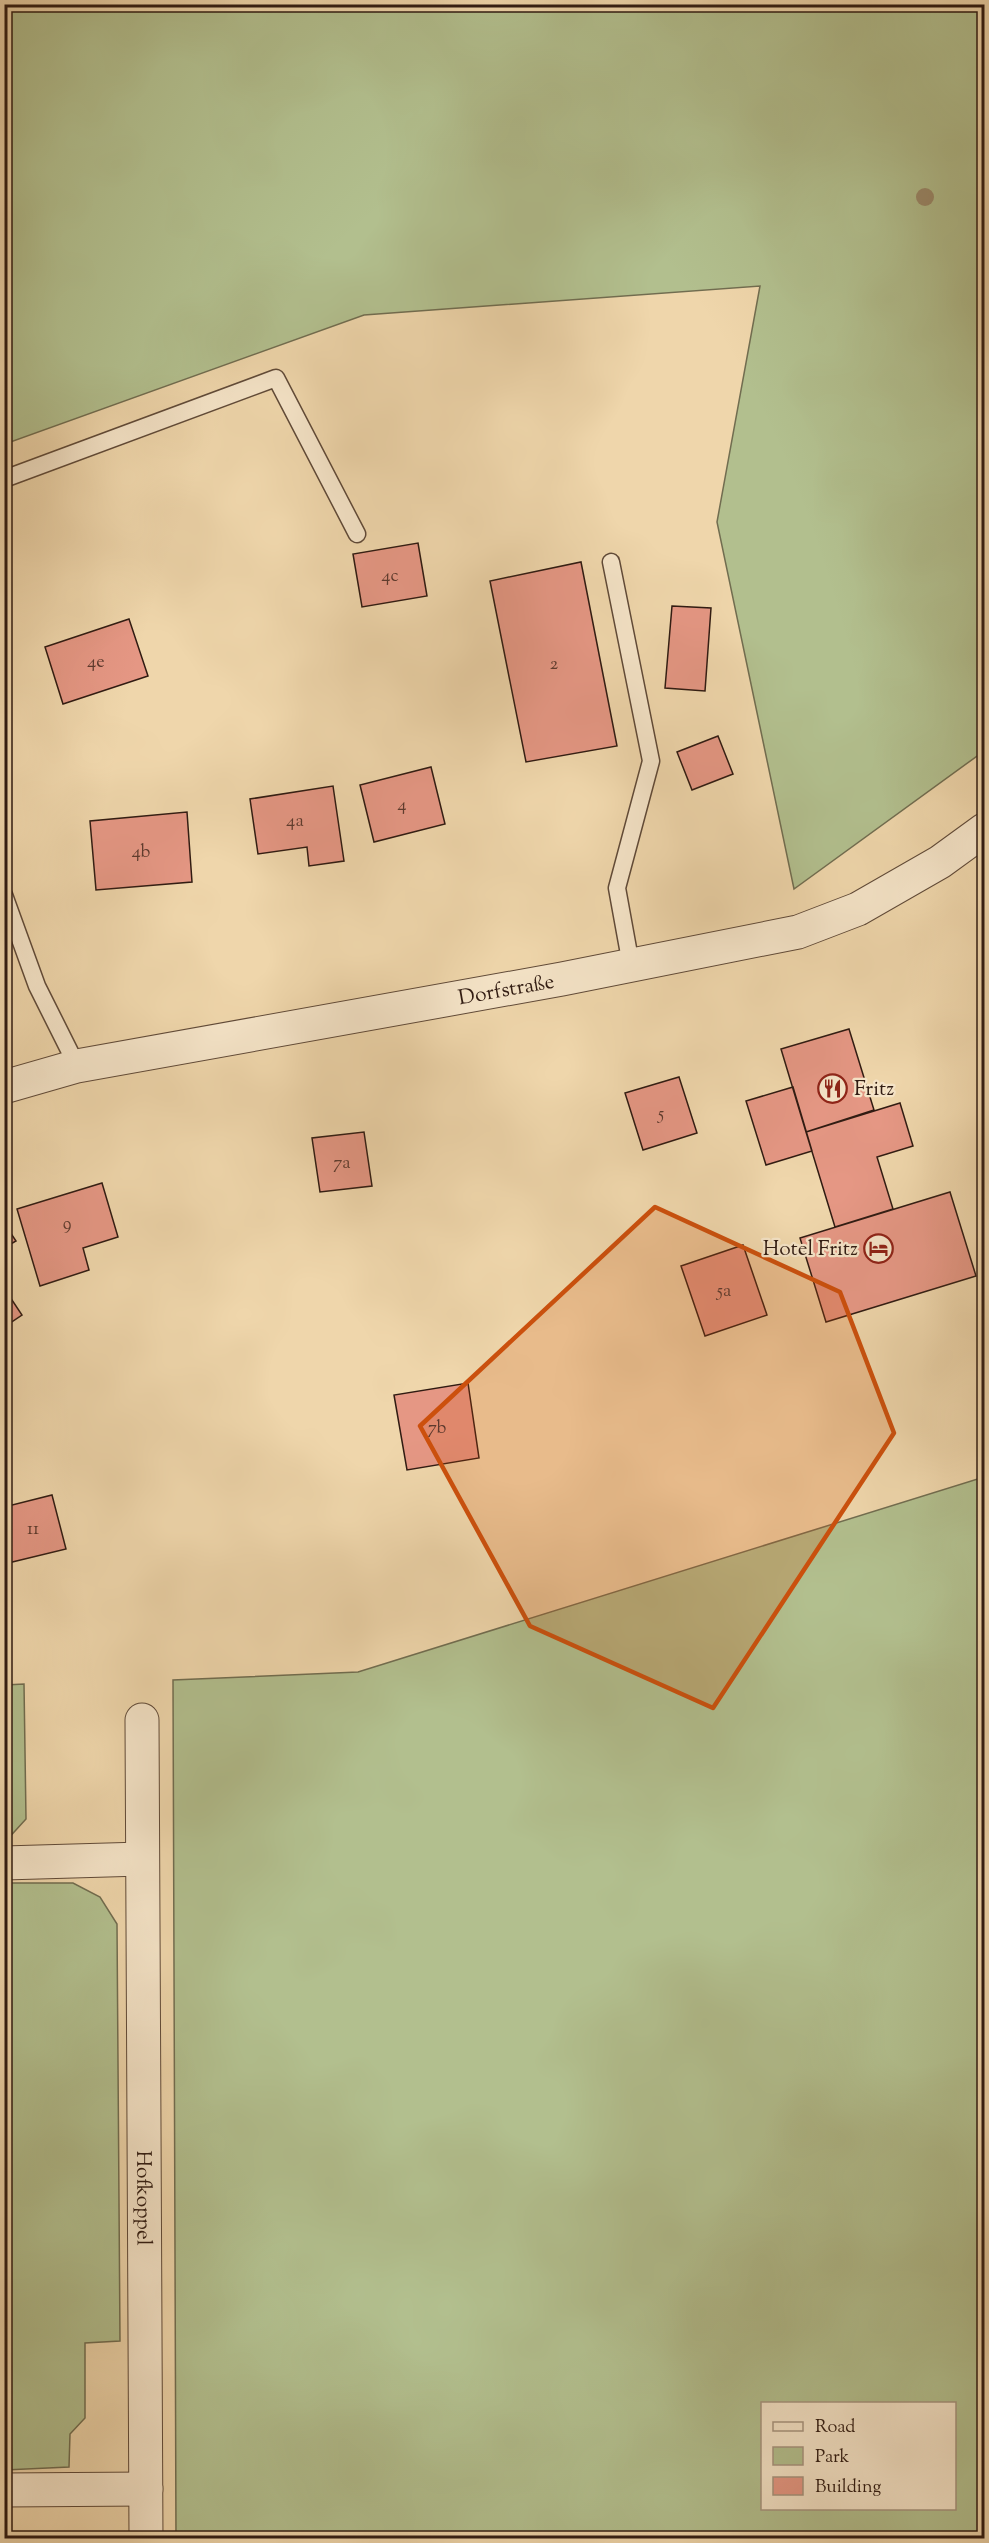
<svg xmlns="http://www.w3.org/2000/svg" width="989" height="2543" font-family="'Sorts Mill Goudy',serif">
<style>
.green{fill:#b2bf8e;stroke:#716d50;stroke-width:1.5;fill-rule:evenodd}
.building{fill:#e59784;stroke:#301b12;stroke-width:1.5}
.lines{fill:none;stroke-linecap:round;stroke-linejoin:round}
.service-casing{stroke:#604a38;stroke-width:19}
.minor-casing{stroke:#604a38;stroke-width:35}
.service{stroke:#f5e4c8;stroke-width:16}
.minor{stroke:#f5e4c8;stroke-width:33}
.tree{fill:#9b8a6b}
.marked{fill:#cc500d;fill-opacity:0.2;stroke:#cc500d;stroke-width:4.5;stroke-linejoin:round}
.labels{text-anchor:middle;stroke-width:4.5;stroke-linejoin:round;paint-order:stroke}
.number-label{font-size:18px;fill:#5d3a2e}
.street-label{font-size:21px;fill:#301b12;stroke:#f5e4c8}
.poi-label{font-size:21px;fill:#301b12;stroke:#f5e4c8;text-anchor:start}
</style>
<rect width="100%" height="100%" fill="#efd6ab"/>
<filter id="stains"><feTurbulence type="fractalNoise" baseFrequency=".00333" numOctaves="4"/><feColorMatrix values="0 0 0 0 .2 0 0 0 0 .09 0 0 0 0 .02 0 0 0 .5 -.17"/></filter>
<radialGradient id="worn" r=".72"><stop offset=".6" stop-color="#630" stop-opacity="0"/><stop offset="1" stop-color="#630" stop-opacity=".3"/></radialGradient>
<!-- green -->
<path class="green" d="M4,5h980v746l-190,138 -77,-367 43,-236 -396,29 -359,129z
M984,1477v1061h-808l-3,-858 185,-8zM762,2404h192v104h-192z
M24,1684l2,135 -21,23v-157z
M5,1883h68l27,14 17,27 3,417 -35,2v75l-15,16 -1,33 -64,3z"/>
<!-- building -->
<path class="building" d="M418,543l9,53 -65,11 -9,-53z
M581,562l36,184 -91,16 -36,-181z
M672,606l39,2 -6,83 -40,-3z
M129,619l19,57 -85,28 -18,-57z
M718,736l15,38 -41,16 -15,-38z
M431,767l14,57 -71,18 -14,-57z
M333,786l11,75 -35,5 -2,-19 -49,7 -8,-55z
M187,812l5,70 -96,8 -6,-69z
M849,1029l25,81 -68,22 -25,-83z
M679,1077l18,56 -54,17 -18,-57z
M793,1087l19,64 -46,14 -20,-64z
M900,1103l13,43 -36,11 16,52 -58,18 -29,-95z
M364,1132l8,54 -52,6 -8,-54z
M102,1183l16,54 -35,11 6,22 -49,16 -23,-77z
M950,1192l26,84 -150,46 -26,-84z
M4,1223l12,18 -12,7z
M743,1245l24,70 -62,21 -24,-70z
M4,1288l18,27 -18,12z
M468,1383l11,75 -72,12 -13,-75z
M52,1495l14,54 -62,15v-57z"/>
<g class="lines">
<defs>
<path id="service" d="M4,479l272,-101 81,156
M611,562l40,199 -34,127 14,77
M4,895l33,91 40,80"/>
<g id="minor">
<path id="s1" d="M4,1087l73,-21 485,-87 236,-47 60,-23 82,-47 44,-32"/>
<path id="s2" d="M142,1720l4,818"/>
<path d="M4,1863l138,-4"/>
<path d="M4,2490l142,-1"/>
</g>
</defs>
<!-- service casing -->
<use href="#service" class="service-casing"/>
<!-- minor casing -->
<use href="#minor" class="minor-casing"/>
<!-- service -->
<use href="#service" class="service"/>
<!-- minor -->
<use href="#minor" class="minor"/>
</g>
<!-- trees -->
<circle class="tree" cx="925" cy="197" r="9"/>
<!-- marked area -->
<path class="marked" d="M655,1207l185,85 54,141 -181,275 -183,-82 -110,-200z"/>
<!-- icons -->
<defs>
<symbol id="restaurant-ring" viewBox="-11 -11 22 22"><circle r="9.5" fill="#f5e4c8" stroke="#8f2418" stroke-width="1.5"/><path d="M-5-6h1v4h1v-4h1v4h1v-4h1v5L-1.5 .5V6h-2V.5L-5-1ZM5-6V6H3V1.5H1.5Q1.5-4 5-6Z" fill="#8f2418"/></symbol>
<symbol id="hotel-ring" viewBox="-11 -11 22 22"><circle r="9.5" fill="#f5e4c8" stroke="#8f2418" stroke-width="1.5"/><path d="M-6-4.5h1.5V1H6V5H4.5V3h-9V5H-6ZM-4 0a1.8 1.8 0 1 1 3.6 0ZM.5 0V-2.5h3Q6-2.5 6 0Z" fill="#8f2418"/></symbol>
</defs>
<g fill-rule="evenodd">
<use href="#restaurant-ring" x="816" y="1072" width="33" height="33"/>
<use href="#hotel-ring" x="862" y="1232" width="33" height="33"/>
</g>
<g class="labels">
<!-- number labels -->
<g class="number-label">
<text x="390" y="581">4c</text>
<text x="96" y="667">4e</text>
<text x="554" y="669">2</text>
<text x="402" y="810">4</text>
<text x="295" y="826">4a</text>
<text x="141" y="857">4b</text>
<text x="661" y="1119">5</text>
<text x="342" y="1168">7a</text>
<text x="67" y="1229">9</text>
<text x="724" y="1296">5a</text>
<text x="437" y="1433">7b</text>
<text x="33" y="1534">11</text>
</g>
<!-- street labels -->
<g class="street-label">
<text dy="7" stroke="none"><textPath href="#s1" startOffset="512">Dorfstraße</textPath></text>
<text dy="7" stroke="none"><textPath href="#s2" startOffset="478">Hofkoppel</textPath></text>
</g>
<!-- poi labels -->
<g class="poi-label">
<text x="854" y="1095">Fritz</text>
<text x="858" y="1255" text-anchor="end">Hotel Fritz</text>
</g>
</g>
<!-- margin -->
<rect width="989" height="2543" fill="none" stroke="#efd6ab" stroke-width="24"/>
<rect x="6" y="6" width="977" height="2531" fill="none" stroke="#301b12" stroke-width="3"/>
<rect x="12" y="12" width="965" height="2519" fill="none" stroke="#301b12" stroke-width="1.5"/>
<!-- legend -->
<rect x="761" y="2402" width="195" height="108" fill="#f5e4c8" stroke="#a6947f" stroke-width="1.5"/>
<rect x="773" y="2422" width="30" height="9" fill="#f5e4c8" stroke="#a6947f" stroke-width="1.5"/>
<text x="815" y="2432" font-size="18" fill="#301b12">Road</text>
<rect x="773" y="2447" width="30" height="18" fill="#b2bf8e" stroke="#a6947f" stroke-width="1.5"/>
<text x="815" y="2462" font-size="18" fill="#301b12">Park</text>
<rect x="773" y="2477" width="30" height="18" fill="#e59784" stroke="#a6947f" stroke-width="1.5"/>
<text x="815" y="2492" font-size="18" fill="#301b12">Building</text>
<rect width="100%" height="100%" filter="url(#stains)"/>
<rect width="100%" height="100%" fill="url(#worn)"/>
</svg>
